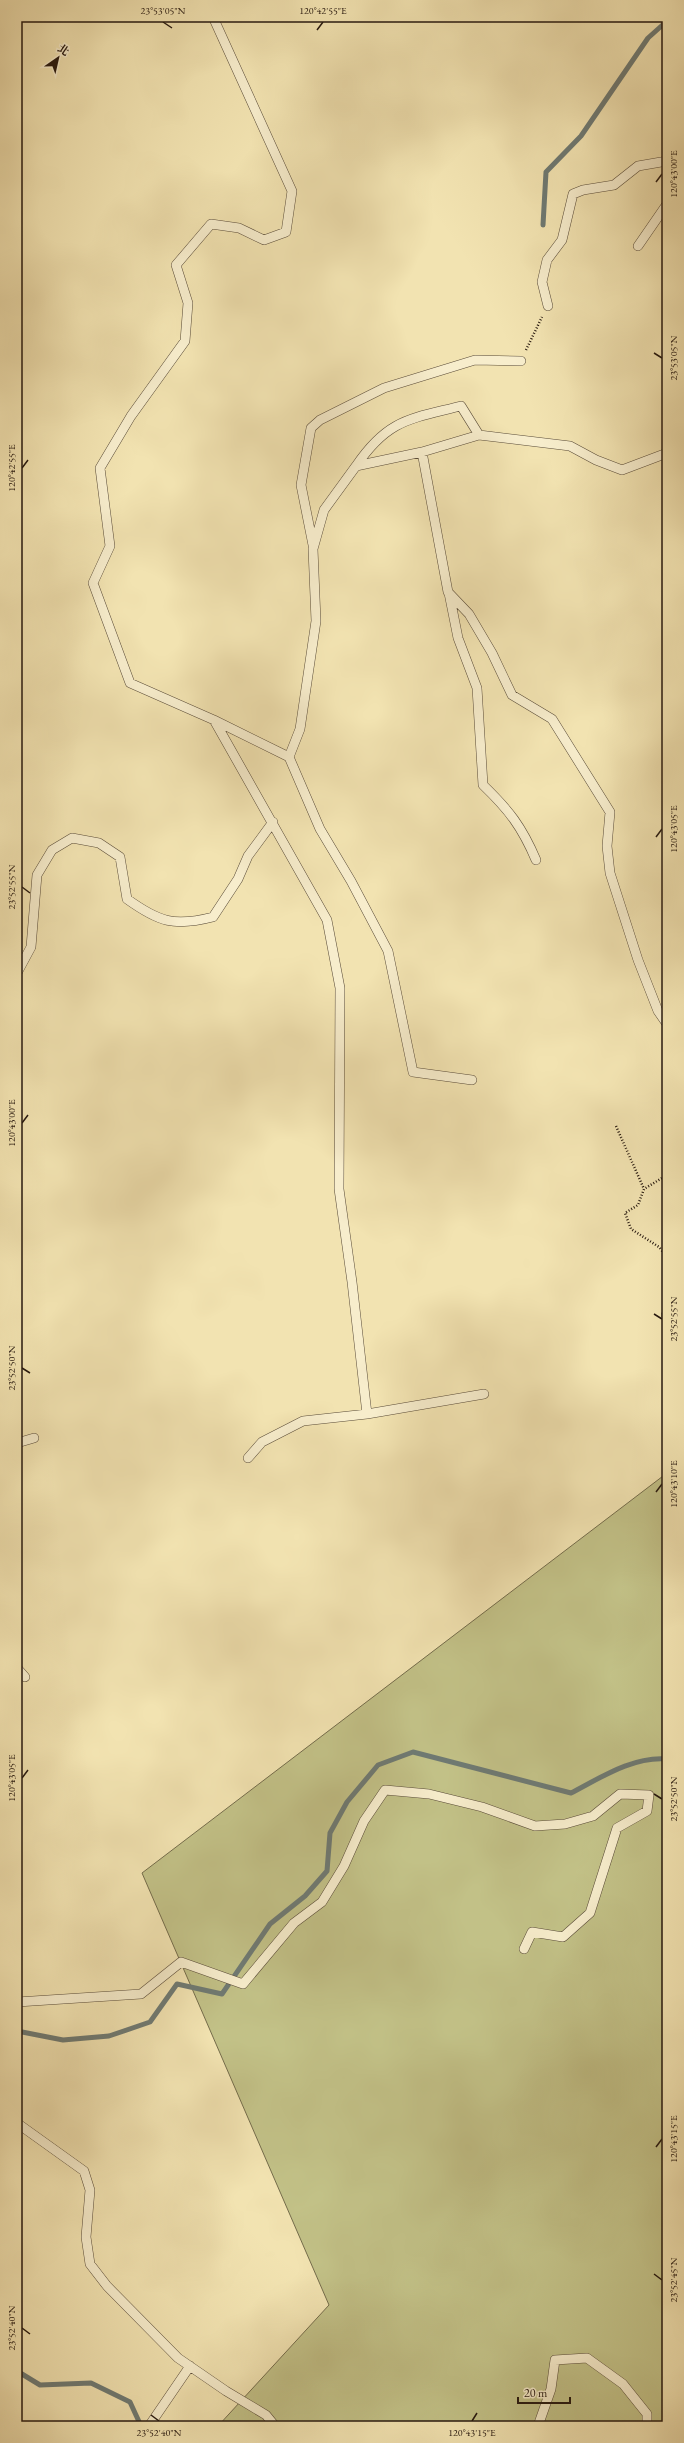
<svg xmlns="http://www.w3.org/2000/svg" width="684" height="2443" font-family="'EB Garamond','Noto Serif TC',serif">
<style>
.green{fill:#c2c187;stroke:#746c4b}
.lines{fill:none;stroke-linecap:round;stroke-linejoin:round}
.stream{stroke:#6f7a73;stroke-width:5}
.lane-casing{stroke:#594b38;stroke-width:10}
.path{stroke:#26180f;stroke-width:2.5;stroke-dasharray:1 2;stroke-linecap:butt}
.lane{stroke:#f7edcc;stroke-width:9}
.ticks{fill:none;stroke:#26180f;stroke-width:1.5}
.neatline{fill:none;stroke:#26180f;stroke-width:1.5}
.ticks-label{font-size:10px;text-anchor:middle;fill:#26180f}
</style>
<rect width="100%" height="100%" fill="#f2e3b1"/>
<filter id="stains"><feTurbulence type="fractalNoise" baseFrequency=".005" numOctaves="4"/><feColorMatrix values="0 0 0 0 .2 0 0 0 0 .09 0 0 0 0 .02 0 0 0 .5 -.17"/></filter>
<radialGradient id="worn" r=".72"><stop offset=".6" stop-color="#630" stop-opacity="0"/><stop offset="1" stop-color="#630" stop-opacity=".3"/></radialGradient>
<!-- green -->
<path class="green" d="M667,1473v953h-449l111,-121 -187,-432z"/>
<g class="lines">
<!-- stream -->
<path class="stream" d="M543,225l3,-53 35,-36 67,-98 19,-17
M17,2031l46,9 46,-4 41,-14 27,-38 45,10 48,-70 35,-28 22,-25 3,-38 17,-31 31,-37 35,-13 158,41c29,-15 62,-37 96,-34
M17,2371l23,14 51,-2 39,19 11,24"/>
<defs>
<path id="lane" d="M213,17l79,174 -6,41 -22,8 -25,-12 -28,-4 -35,41 12,38 -3,38 -54,75 -31,52 10,78 -17,37 37,100 84,37 113,200 13,68 -1,201 13,93 15,132
M638,246l29,-42
M548,306l-6,-24 5,-22 15,-20 11,-46 10,-4 31,-5 24,-19 29,-5
M422,452l26,140 21,22 23,39 20,42 40,24 58,93 -3,34 3,27 28,87 20,51 9,13
M356,466c32,-47 54,-47 105,-60l18,29
M313,545l-12,-60 10,-57 9,-8 64,-32 91,-28 46,1
M449,593l9,45 19,50 6,97c26,25 39,42 53,75
M214,720l75,37 31,72 31,52 37,70 25,121 59,8
M289,757l11,-28 16,-108 -3,-72 11,-39 32,-44 66,-14 57,-17 91,11 26,14 26,10 45,-17
M17,973l14,-26 6,-72 15,-25 20,-12 27,5 21,14 7,42c32,23 47,28 86,18l25,-38 10,-23 25,-34
M666,1315h1
M17,1443l17,-5
M248,1458l14,-16 41,-21 64,-7 117,-20
M17,1668l8,9
M17,2002l124,-8 40,-32 62,22 51,-61 28,-21 22,-36 20,-45 21,-31 44,4 53,13 53,19 30,-2 28,-8 27,-22 29,1 -2,16 -30,17 -27,85 -27,24 -31,-5 -8,17
M17,2123l67,48 6,19 -4,47 4,27 17,22 71,72 48,33 40,24 9,11
M149,2426l41,-60
M538,2426l13,-37 4,-29 32,-2 36,26 24,30v12"/>
</defs>
<!-- lane casing -->
<use href="#lane" class="lane-casing"/>
<!-- path -->
<path class="path" d="M526,350l16,-33
M616,1126l28,63
M667,1175l-23,14 -6,16 -13,8 6,16 28,18 8,10"/>
<!-- lane -->
<use href="#lane" class="lane"/>
</g>
<!-- ticks -->
<path class="ticks" d="M163,22l9,6M317,30l6,-8M656,182l6,-8M654,353l8,5M22,468l6,-8M656,837l6,-8M22,887l8,6M22,1123l6,-8M654,1314l8,5M22,1368l8,5M656,1492l6,-8M22,1778l6,-8M654,1794l8,5M656,2147l6,-8M654,2274l8,6M22,2328l8,6M151,2415l8,6M472,2421l5,-8"/>
<!-- margin -->
<rect width="684" height="2443" fill="none" stroke="#f2e3b1" stroke-width="44"/>
<!-- north arrow -->
<g transform="translate(58 58) rotate(34)" stroke="#f7edcc" stroke-width="3" paint-order="stroke">
<path d="M0-3L7 15L0 10L-7 15Z" fill="#26180f"/>
<text y="-6" font-size="11" font-weight="bold" text-anchor="middle" fill="#26180f">北</text>
</g>
<!-- scale -->
<path d="M518 2397v6h52v-6" fill="none" stroke="#26180f" stroke-width="2"/>
<text x="524" y="2397" font-size="12" fill="#26180f" stroke="#f7edcc" stroke-width="3" paint-order="stroke">20 m</text>
<rect x="22" y="22" width="640" height="2399" class="neatline"/>
<g class="ticks-label">
<text x="163" y="14">23°53'05"N</text>
<text x="323" y="14">120°42'55"E</text>
<text transform="translate(673 174) rotate(-90)" y="4">120°43'00"E</text>
<text transform="translate(673 358) rotate(-90)" y="4">23°53'05"N</text>
<text transform="translate(11 468) rotate(-90)" y="4">120°42'55"E</text>
<text transform="translate(673 829) rotate(-90)" y="4">120°43'05"E</text>
<text transform="translate(11 887) rotate(-90)" y="4">23°52'55"N</text>
<text transform="translate(11 1123) rotate(-90)" y="4">120°43'00"E</text>
<text transform="translate(673 1319) rotate(-90)" y="4">23°52'55"N</text>
<text transform="translate(11 1368) rotate(-90)" y="4">23°52'50"N</text>
<text transform="translate(673 1484) rotate(-90)" y="4">120°43'10"E</text>
<text transform="translate(11 1778) rotate(-90)" y="4">120°43'05"E</text>
<text transform="translate(673 1799) rotate(-90)" y="4">23°52'50"N</text>
<text transform="translate(673 2139) rotate(-90)" y="4">120°43'15"E</text>
<text transform="translate(673 2280) rotate(-90)" y="4">23°52'45"N</text>
<text transform="translate(11 2328) rotate(-90)" y="4">23°52'40"N</text>
<text x="159" y="2436">23°52'40"N</text>
<text x="472" y="2436">120°43'15"E</text>
</g>
<rect width="100%" height="100%" filter="url(#stains)"/>
<rect width="100%" height="100%" fill="url(#worn)"/>
</svg>
